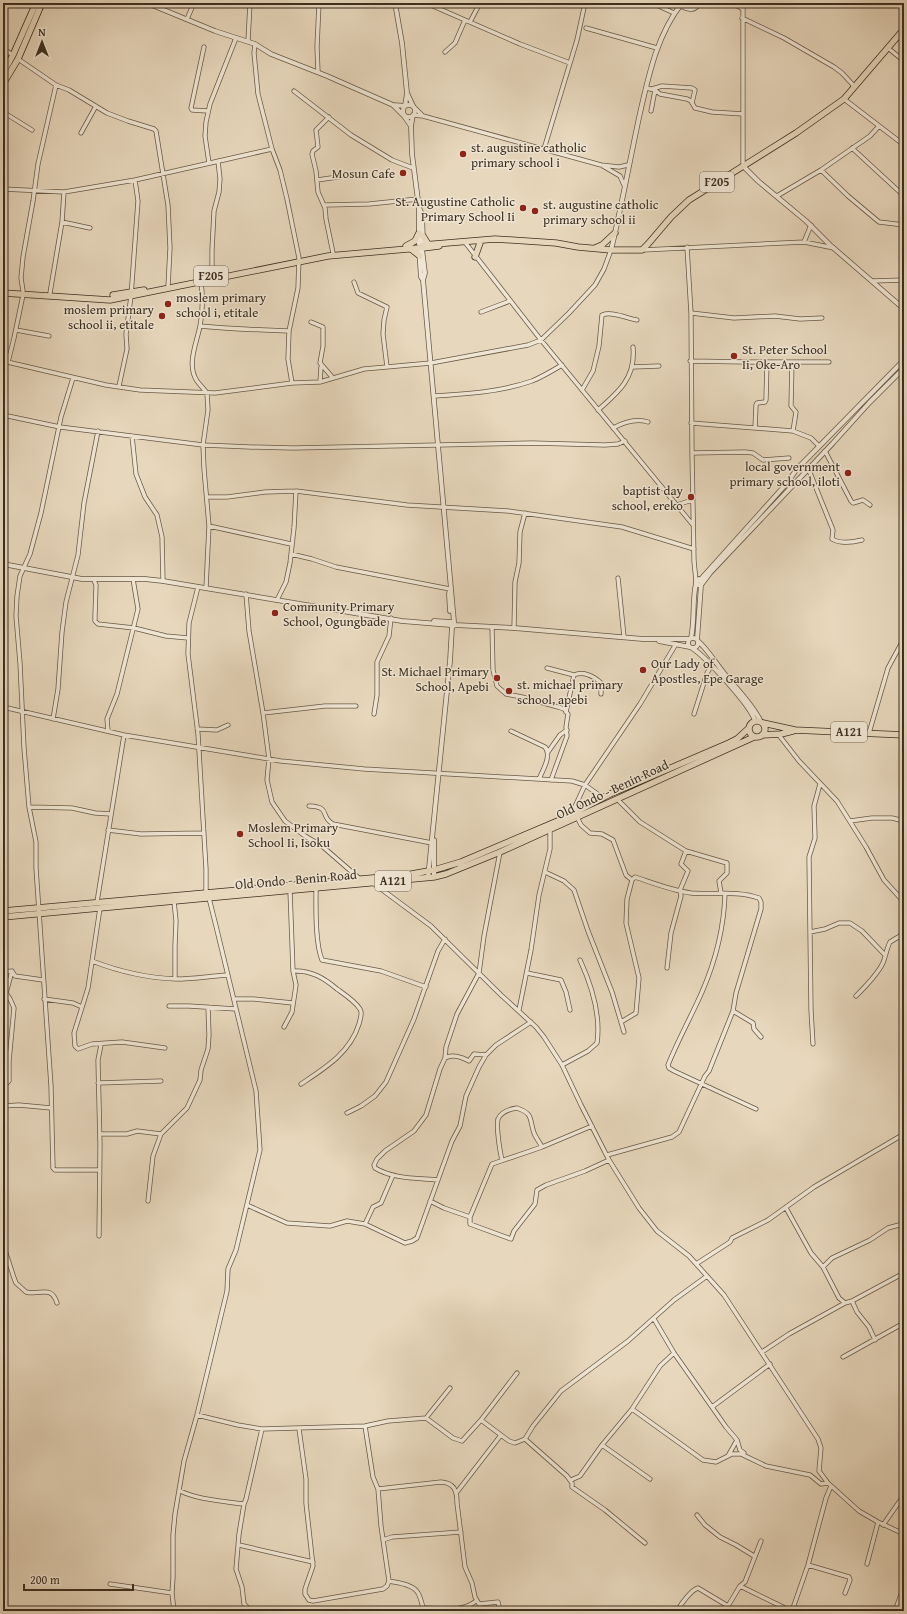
<svg xmlns="http://www.w3.org/2000/svg" width="907" height="1614" font-family="'Gentium Book Plus',serif">
<style>
.lines{fill:none;stroke-linecap:round;stroke-linejoin:round}
.minor-casing{stroke:#685947;stroke-width:5}
.tertiary-casing{stroke:#685947;stroke-width:5.5}
.primary-casing{stroke:#3d2f20;stroke-width:7}
.minor{stroke:#efe5d3;stroke-width:3.5}
.tertiary{stroke:#efe5d3;stroke-width:4}
.primary{stroke:#e7d7bc;stroke-width:5.5}
.poi-dot{fill:#8f2418;stroke:#efe5d3;stroke-width:1.5}
.labels{text-anchor:middle;stroke-width:3;stroke-linejoin:round;paint-order:stroke}
.shield{fill:#efe5d3;stroke:#726656;stroke-width:1}
.shield-label{font-size:12px;font-weight:bold;fill:#3d2f20}
.poi-label{font-size:13px;fill:#3d2f20;stroke:#efe5d3;text-anchor:start}
.street-label{font-size:13px;fill:#3d2f20;stroke:#efe5d3}
</style>
<rect width="100%" height="100%" fill="#e7d7bc"/>
<filter id="stains"><feTurbulence type="fractalNoise" baseFrequency=".005" numOctaves="4"/><feColorMatrix values="0 0 0 0 .2 0 0 0 0 .09 0 0 0 0 .02 0 0 0 .5 -.17"/></filter>
<radialGradient id="worn" r=".72"><stop offset=".6" stop-color="#630" stop-opacity="0"/><stop offset="1" stop-color="#630" stop-opacity=".3"/></radialGradient>
<g class="lines">
<defs>
<path id="minor" d="M426,3l94,41 50,19
M652,3l22,10
M732,3l11,6
M743,3v163
M680,6c9,4 14,6 20,-3
M742,18l42,20 50,29 8,6 12,13
M187,19l7,-16
M470,22l10,-19
M586,28l71,20
M248,41l2,-38
M255,44l-1,9 4,41 14,55 8,21 7,29 12,59 -1,30 -9,43 -1,28 4,24
M204,47l-13,61 1,2 16,1
M888,48l16,13
M3,49l10,6
M445,52l10,-9 10,-23
M18,59l38,26 13,5 38,23 21,8 26,8 2,2 12,74 2,43 -2,39
M318,72l-1,-25 2,-44
M646,88l9,2 5,4 27,5 4,2 4,7 17,4 31,2
M652,89l10,-3 30,2 3,2 -3,13
M294,91l57,44 41,25 21,8
M844,99l60,46
M413,106l9,9
M651,111l4,-21
M3,112l29,18
M413,115l10,1 178,49 18,2 9,-2
M329,117l-13,13 2,17 -5,4 -1,3 4,17 2,21 7,16 1,11 7,34
M81,133l15,-27
M852,148l52,48
M544,149l33,-109 8,-37
M209,163l-4,-27 1,-14 4,-18 26,-66
M603,166l17,10 4,9
M821,170l27,26 31,26 25,3
M317,180l42,-6
M3,189l61,3 71,-12 137,-31
M777,196l44,-26 49,-34 9,-10
M325,205l44,-1 49,-5
M62,222l28,6
M464,241l77,99 152,185
M804,242l7,-17
M687,247l4,66 1,140 2,108 2,20
M643,250l161,-8 30,6
M212,276v-26l2,-39 5,-19 1,-13 -2,-18
M872,281l32,-1
M201,282c2,15 2,29 -1,44 -3,16 -14,39 -3,55 3,4 7,8 10,12l1,17 -5,35 1,24 5,57 -3,62
M354,282l4,11 29,14 -3,13 -1,14 4,33
M23,291l-2,-13 2,-21 10,-56 5,-37 18,-79
M50,293l12,-71 2,-30
M481,312l29,-11
M691,313l43,5 41,-2 25,3 22,-1
M311,322l12,5v19l-3,17 13,15
M200,326c30,3 59,4 89,5
M16,330l33,6
M3,361l103,24 34,5 75,3 77,-10 28,-1 44,-13 67,-6 97,-18 13,-5 28,-27 26,-28 9,-16 7,-19
M690,361l56,1h83
M8,362l6,-24 9,-43
M792,362l-1,44 5,6 -3,19
M632,367l27,-1
M73,378l-12,39 -20,96 -11,41 -10,22 -3,20 -1,20 4,47 4,85 5,59 7,35v26l15,218 2,82 2,2h44
M320,382l1,-15
M119,386l8,-37 -1,-15 5,-38 7,-95 -3,-21
M582,390l11,-19 6,-25 3,-31c10,-4 24,3 35,5
M434,396c33,-2 66,-4 98,-15 10,-4 20,-10 30,-16
M598,410c21,-18 38,-33 35,-63
M3,415l57,12 143,18 47,2 43,1 239,-5 73,2 13,-1 7,-3
M691,423l102,8 18,7 8,8
M613,428c11,-6 23,-10 35,-6
M755,428l1,-23 1,-2 8,-1 1,-2 1,-38
M3,431l1,-3
M132,436l4,38 9,23 12,18 5,22 1,44
M825,451l26,50 2,2 10,-3 7,5
M692,453l53,-1 8,1 10,7 26,-2
M808,468l25,62 -1,9c8,5 22,3 30,1
M207,497h20l38,-5 31,-1 111,14 101,6 114,16 72,22
M677,505l15,-5
M209,526l82,18
M291,554l21,5 24,8 114,22
M618,578l6,59
M94,580l2,5 -1,31v5l3,3 36,4 32,8 22,2
M246,594l3,37 14,82 6,46 -2,21 5,22 13,19 20,15 17,10 38,33
M277,600l9,-18 4,-19 4,-35 2,-37
M492,627l1,43 4,16 9,8 16,3 36,10 6,2 4,5 -2,13 1,9 -16,44
M514,628l1,-46 4,-19 1,-31 5,-19
M547,668l27,7
M3,707l121,28 157,26 83,8 208,12 13,4 18,13
M566,712l8,-37c9,-4 20,1 27,8v11
M263,713l62,-7h31
M374,714l3,-19v-33l12,-26 2,-18
M694,714l13,-41 5,-8
M53,719l5,-30 4,-57 4,-30 12,-47 6,-52 14,-72
M197,729l20,1 11,-5
M108,731l-1,-12 10,-25 21,-85 -5,-30
M511,731l34,16c7,8 -2,23 -6,32
M869,733l19,-65 13,-24 3,-2
M778,734l21,27 38,40 29,46 18,33 20,22
M548,752l12,-17 7,-5
M617,799l23,23 46,29 41,12v10l-8,8 2,12
M309,806c23,1 10,10 24,18l99,19
M29,807l43,1 23,5 16,1
M572,813l13,-28 55,-81 36,-60
M577,817l4,8 9,8 12,1 11,6 13,35 6,5
M850,821l22,-3h20l12,3
M108,830l33,4 63,-1
M545,872l19,9 10,9 14,41 24,61 12,40
M373,883l58,43 70,69 35,32 8,10 18,28 19,40 28,55 30,48 18,23 32,25 35,39 94,144 3,9 -2,23 9,12 31,28 19,11 26,12
M316,888c0,19 -1,55 6,72l59,11 45,16
M725,894c-1,33 -10,68 -23,98 -11,25 -24,48 -34,73l1,3 5,3 82,38
M174,901l2,20 -1,25v33
M97,902l27,-167
M100,908l-12,80 -14,45 1,13 3,3 14,-5 30,-2 43,6
M810,932l15,-3 14,-6h11l12,8 23,24
M92,961c26,10 55,17 84,18 17,0 34,-3 52,-4
M667,968l4,-35 10,-37 -1,-6 8,-19 -7,-7 5,-13
M293,971c18,-1 31,7 44,18 7,5 18,12 23,20 3,4 0,10 -1,15 -9,29 -34,44 -58,60
M3,972l9,-1 3,5 28,4
M527,973l34,7 5,12 4,18
M856,996c8,-8 25,-25 28,-36 2,-6 3,-12 6,-18l10,-6 4,-8
M44,999l29,4 9,4
M234,999h19l40,4
M169,1006h20l47,3
M519,1010l12,-60 8,-55 11,-46v-20
M733,1011l20,12 1,6 7,8
M284,1027l8,-15 4,-27 -3,-14 -3,-80
M813,1044l-2,-34 -2,-153 6,-19 -1,-32 6,-22
M445,1058c7,-4 17,-1 24,3l5,-7 12,1
M562,1065l26,-14 9,-8c4,-28 -5,-57 -17,-83
M98,1083l63,-2
M3,1087l6,-6v-20l5,-53 -4,-9 -4,-6 6,-22
M3,1106l16,-1 32,3
M347,1113l14,-7 14,-10 11,-14 28,-63 24,-68 7,-12
M100,1134h27l10,-3 24,3
M607,1155l65,-18 7,-5 26,-56 4,-5 24,-60 3,-18 25,-84v-7l-2,-4c-22,-8 -45,-3 -68,-5 -18,-2 -38,-10 -56,-16l-3,3 -5,19 -1,24 13,55 -3,35 -15,9
M502,1160c-2,-8 -6,-33 -4,-41 3,-7 12,-10 19,-11 17,6 12,11 17,25 2,5 6,10 8,14
M438,1180c-21,-2 -45,-1 -63,-12l-1,-3 3,-6 8,-8 29,-20 12,-16 14,-46 5,-11 1,-11 11,-33 22,-41 5,-37 16,-84
M148,1201l5,-45 8,-22 26,-26 13,-28 1,-10 7,-21 1,-14 -1,-28
M430,1201l14,7 26,9v7l41,15 3,-8 21,-27 2,-14 9,-5 39,-14 24,-11
M247,1205l40,18 43,3 17,-5 18,3 40,19 7,-2 5,-3 35,-97 8,-15 6,-30 13,-29 7,-12 10,-10 35,-23
M786,1208l25,45 12,14 16,31 6,5 7,-2 5,11 12,15 6,13
M470,1217l22,-53 50,-17 50,-21
M365,1224l8,-17 8,-4 12,-28
M99,1236l1,-90 -2,-86 3,-15
M3,1244l11,34 2,5 10,9c14,4 25,-8 31,11
M696,1264l34,-22 2,-4 36,-18 46,-33 90,-53
M823,1267l9,-9 38,-18 18,-12 11,-3 5,1
M852,1301l52,-28
M654,1319l20,34 52,74 11,13 3,10 4,3
M762,1352l27,-18 56,-31
M843,1357l61,-34
M712,1407l58,-43
M632,1409l71,51 13,2 16,-8h9l25,12 44,9 11,9 7,-1
M197,1415l41,10 24,4 103,-3 23,-5 38,-3 27,20 9,3 19,-21 28,21 6,2 10,-4 8,-13 28,-35 67,-50 46,-41 33,-24
M426,1418l24,-30
M481,1420l36,-47
M299,1429l7,50v24l7,63 -8,23v5l4,6 4,1 70,-12 4,-3 2,-5 -8,-55 -3,-37 -5,-12 -8,-51
M525,1439l42,37 5,7v4l33,23 40,33
M602,1445l48,34
M728,1456l9,-16
M571,1480l9,-4 22,-31 30,-36 28,-43 14,-13
M378,1489l63,-7c13,1 16,8 16,21l8,64 7,16 3,14 4,7 19,-2 2,9
M180,1491c20,9 42,10 64,13
M457,1492l44,-57
M697,1515l8,10 15,12 16,8 18,11
M883,1525l21,-30
M383,1540l9,-3 69,-5
M239,1545l74,17
M867,1564l11,-42
M808,1565l41,12 1,3 -5,13
M389,1581c9,2 24,3 29,12 3,5 4,12 6,18
M110,1584l62,9
M740,1586l5,-4 16,-41
M423,1608c19,0 38,5 53,-7
M174,1611l-2,-18 1,-16v-42l2,-21 9,-53 13,-46 30,-124 1,-22 8,-19 24,-100 -4,-59 -40,-165 -7,-28 -3,-5v-24l-8,-135 -10,-80 1,-31 9,-36
M251,1611l-7,-7 -2,-17 -6,-18 3,-35 5,-30 2,-5 16,-70
M677,1611c4,-7 14,-21 21,-23l30,18
M725,1611l15,-25 51,25
M792,1611l16,-46 18,-67 5,-12
M895,1611l9,-25"/>
<path id="tertiary" d="M147,3l68,28 40,13 16,10 56,22 66,29 12,1 2,-13 -5,-50 -7,-40
M407,93l6,13
M403 111a6 6 0 1 1 12 0a6 6 0 1 1-12 0Z
M393,105l11,11 7,10
M413,115l-2,11 1,28 7,54 3,6 1,30
M743,166l15,15 48,40 24,24 74,64
M419,244v-36
M419,249l2,28 2,3 31,342
M422,249l3,24 -2,7
M611,250c11,-45 19,-91 29,-137 9,-39 17,-78 42,-110
M3,564l79,15h63l18,2 239,40 49,4
M700,580l88,-98 8,-12 108,-110
M702,583l-3,-4 -3,3 2,3h3l9,-12 123,-130 36,-40 35,-35
M450,590l-1,4 1,17
M434,621l17,1
M455,625l59,3 129,11h47
M691,638c4,-18 1,-36 5,-55
M688 643a5 5 0 1 1 10 0a5 5 0 1 1-10 0Z
M697,640l4,-55
M659,641l31,6
M698,641c10,9 17,21 25,31 13,17 29,31 38,50
M692,648c14,9 59,58 63,73
M434,840v37
M428,878l22,-217 2,-34 -2,-3 1,-2h3l1,3 -3,2"/>
<path id="primary" d="M3,73l10,-18 23,-52
M3,84l15,-25 24,-56
M423,236l5,8
M423,245l72,-6 61,4 22,4 33,3h31l6,-6 23,-27 18,-17 107,-67 48,-34 60,-70
M406,246l9,-5 4,-8
M423,248l16,-2
M595,248l7,-3 13,-12
M411,249l9,7
M475,257l5,-14
M3,293l107,7 218,-44 91,-8
M113,295l31,-5
M749 729a8 8 0 1 1 16 0a8 8 0 1 1-16 0Z
M763,723l32,7 109,5
M762,735l19,-1 12,-3
M3,911l403,-36 28,-5 27,-8 99,-42 50,-26 119,-51 8,-4 12,-11
M3,917l431,-40 12,-3 54,-22 254,-115"/>
</defs>
<!-- minor casing -->
<use href="#minor" class="minor-casing"/>
<!-- tertiary casing -->
<use href="#tertiary" class="tertiary-casing"/>
<!-- primary casing -->
<use href="#primary" class="primary-casing"/>
<!-- minor -->
<use href="#minor" class="minor"/>
<!-- tertiary -->
<use href="#tertiary" class="tertiary"/>
<!-- primary -->
<use href="#primary" class="primary"/>
</g>
<!-- markers -->
<g class="poi-dot">
<circle cx="463" cy="154" r="4"/>
<circle cx="403" cy="173" r="4"/>
<circle cx="523" cy="208" r="4"/>
<circle cx="535" cy="211" r="4"/>
<circle cx="168" cy="304" r="4"/>
<circle cx="162" cy="316" r="4"/>
<circle cx="734" cy="356" r="4"/>
<circle cx="848" cy="473" r="4"/>
<circle cx="691" cy="497" r="4"/>
<circle cx="275" cy="613" r="4"/>
<circle cx="643" cy="670" r="4"/>
<circle cx="497" cy="678" r="4"/>
<circle cx="509" cy="691" r="4"/>
<circle cx="240" cy="834" r="4"/>
</g>
<g class="labels">
<!-- shield labels -->
<g class="shield">
<rect x="700" y="172" width="34" height="20" rx="3"/>
<rect x="194" y="266" width="34" height="20" rx="3"/>
<rect x="831" y="722" width="36" height="20" rx="3"/>
<rect x="375" y="871" width="36" height="20" rx="3"/>
</g>
<g class="shield-label">
<text x="717" y="186">F205</text>
<text x="211" y="280">F205</text>
<text x="849" y="736">A121</text>
<text x="393" y="885">A121</text>
</g>
<!-- poi labels -->
<g class="poi-label">
<text x="471" y="152">st. augustine catholic<tspan x="471" dy="15">primary school i</tspan></text>
<text x="395" y="178" text-anchor="end">Mosun Cafe</text>
<text x="515" y="206" text-anchor="end">St. Augustine Catholic<tspan x="515" dy="15">Primary School Ii</tspan></text>
<text x="543" y="209">st. augustine catholic<tspan x="543" dy="15">primary school ii</tspan></text>
<text x="176" y="302">moslem primary<tspan x="176" dy="15">school i, etitale</tspan></text>
<text x="154" y="314" text-anchor="end">moslem primary<tspan x="154" dy="15">school ii, etitale</tspan></text>
<text x="742" y="354">St. Peter School<tspan x="742" dy="15">Ii, Oke-Aro</tspan></text>
<text x="840" y="471" text-anchor="end">local government<tspan x="840" dy="15">primary school, iloti</tspan></text>
<text x="683" y="495" text-anchor="end">baptist day<tspan x="683" dy="15">school, ereko</tspan></text>
<text x="283" y="611">Community Primary<tspan x="283" dy="15">School, Ogungbade</tspan></text>
<text x="651" y="668">Our Lady of<tspan x="651" dy="15">Apostles, Epe Garage</tspan></text>
<text x="489" y="676" text-anchor="end">St. Michael Primary<tspan x="489" dy="15">School, Apebi</tspan></text>
<text x="517" y="689">st. michael primary<tspan x="517" dy="15">school, apebi</tspan></text>
<text x="248" y="832">Moslem Primary<tspan x="248" dy="15">School Ii, Isoku</tspan></text>
</g>
<!-- street labels -->
<g class="street-label">
<text transform="translate(612 789) rotate(-25)" y="5">Old Ondo - Benin Road</text>
<text transform="translate(296 879) rotate(-5)" y="5">Old Ondo - Benin Road</text>
</g>
</g>
<!-- margin -->
<rect width="907" height="1614" fill="none" stroke="#e7d7bc" stroke-width="16"/>
<rect x="4" y="4" width="899" height="1606" fill="none" stroke="#3d2f20" stroke-width="2"/>
<rect x="8" y="8" width="891" height="1598" fill="none" stroke="#3d2f20"/>
<!-- north arrow -->
<g transform="translate(42 42)" stroke="#efe5d3" stroke-width="3" paint-order="stroke">
<path d="M0-3L7 15L0 10L-7 15Z" fill="#3d2f20"/>
<text y="-6" font-size="11" font-weight="bold" text-anchor="middle" fill="#3d2f20">N</text>
</g>
<!-- scale -->
<path d="M24 1584v6h109v-6" fill="none" stroke="#3d2f20" stroke-width="2"/>
<text x="30" y="1584" font-size="12" fill="#3d2f20" stroke="#efe5d3" stroke-width="3" paint-order="stroke">200 m</text>
<rect width="100%" height="100%" filter="url(#stains)"/>
<rect width="100%" height="100%" fill="url(#worn)"/>
</svg>
